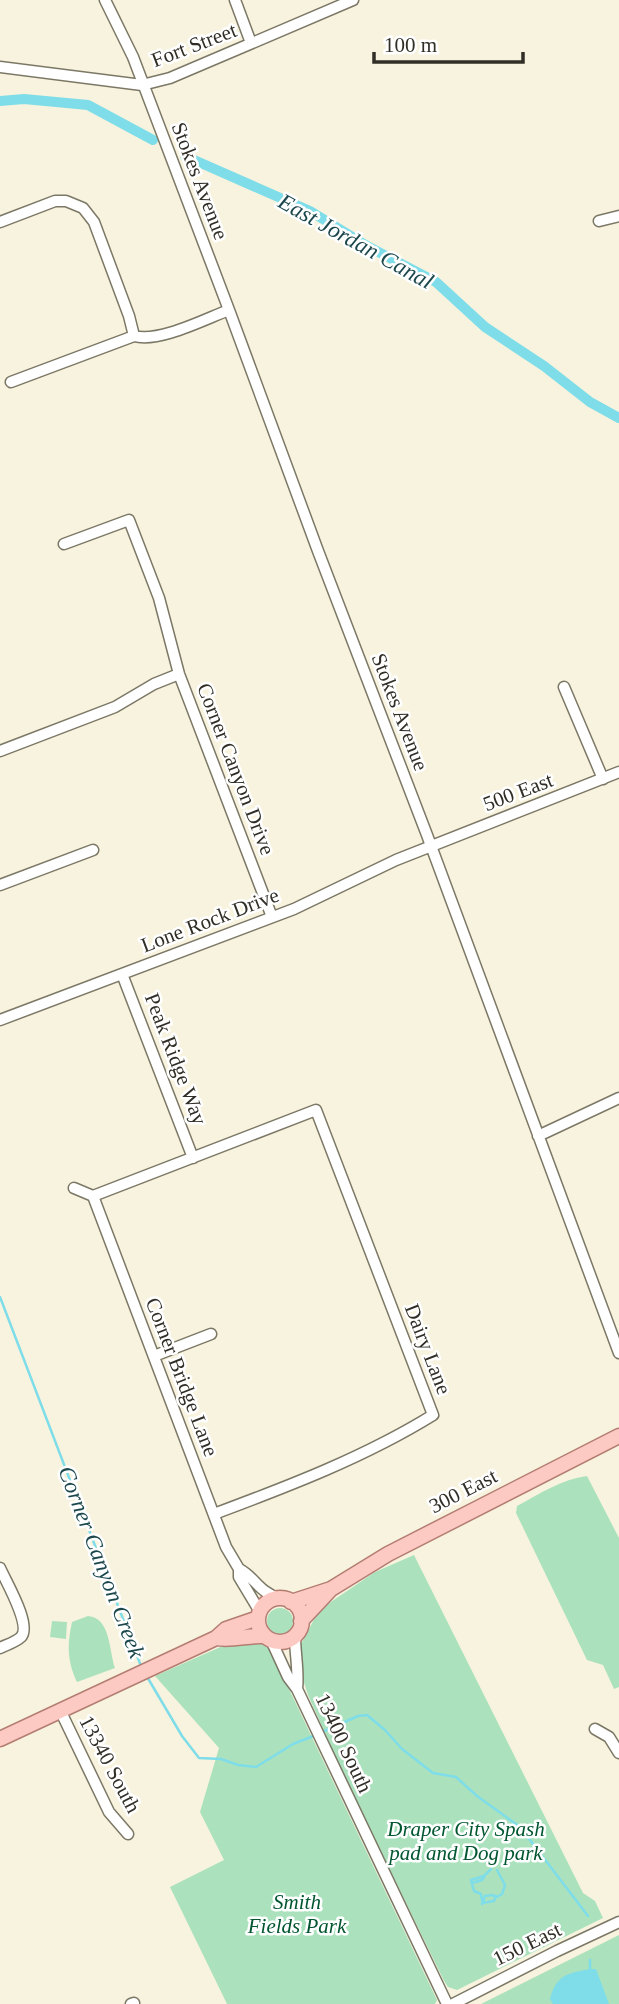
<svg xmlns="http://www.w3.org/2000/svg" width="619" height="2004" font-family="'Times New Roman',serif">
<style>
.green{fill:#abe2bd}
.water{fill:#7edde9}
.lines{fill:none;stroke-linecap:round;stroke-linejoin:round}
.stream{stroke:#7edde9;stroke-width:2.5}
.canal{stroke:#7edde9;stroke-width:10}
.minor-casing{stroke:#7c7866;stroke-width:13}
.major-casing{stroke:#b37d72;stroke-width:17}
.minor{stroke:#fff;stroke-width:10}
.major{stroke:#fccac3;stroke-width:14}
.labels{text-anchor:middle;stroke-width:5;stroke-linejoin:round;paint-order:stroke}
.street-label{font-size:21px;fill:#302e26;stroke:#fff}
.park-label{font-size:21px;font-style:italic;fill:#015630;stroke:#fff}
.water-label{font-size:23px;font-style:italic;fill:#1c484d;stroke:#fff}
</style>
<rect width="100%" height="100%" fill="#f8f3de"/>
<!-- green -->
<path class="green" d="M587,1476l32,62v149l-5,2 -11,-24 -16,-5 -71,-147 1,-7c22,-12 45,-27 70,-30z
M414,1555l169,338 12,8 8,17 -146,72 -9,-3 -4,-6 -104,-214 -32,-72 -7,-22 -1,-27 19,-36 56,-38z
M267 1621a13 13 0 1 1 26 0a13 13 0 1 1-26 0Z
M88,1616c23,2 21,35 27,52l-38,14c-10,-21 -10,-37 -5,-60z
M52,1621l15,1 -1,17 -16,-2z
M260,1641l10,8 167,351 -2,4h-208l-57,-117 54,-27 -24,-48 19,-64 -64,-72 70,-31z
M619,1935v69h-138z"/>
<!-- water -->
<path class="water" d="M590,1969h6l13,35h-56l-3,-5c6,-24 18,-26 40,-30z"/>
<g class="lines">
<!-- stream -->
<path class="stream" d="M0,1297l141,369
M146,1675l36,61 17,22 22,1 17,6 18,2 37,-23 23,-9
M322,1732l36,-16 9,-1 18,15 17,19 31,24 23,4 21,19 43,31 68,89
M472,1883l10,-3 2,-3
M482,1900l-1,-6 -7,-3 -3,-11 13,-4 7,-7
M482,1903l12,-2 2,-5
M482,1904l3,-8 7,-1 5,2 5,-3 3,-9 -8,-15
M590,1960v10"/>
<!-- canal -->
<path class="canal" d="M0,101l24,-2 64,6 65,35
M185,156l125,55 57,35 69,36 49,45 59,39 46,36 29,16"/>
<defs>
<path id="minor" d="M105,0l28,57 96,253 89,241 109,284 192,518
M235,0l16,43
M0,67l142,18 28,-7 183,-78
M599,221l20,-5
M0,222l55,-21h11l17,7 11,14 35,94 5,20
M134,336c25,7 71,-17 95,-26
M11,382l123,-46
M64,544l65,-24 30,78 20,76 93,243
M564,687l39,92
M0,751l115,-44 39,-23 25,-10
M0,885l93,-35
M122,974l71,184
M0,1020l294,-111 102,-49 223,-88
M538,1136l81,-38
M74,1188l19,8 133,351 13,22v8l21,35
M93,1196l223,-86 117,305c-68,42 -144,71 -219,99
M154,1356l57,-22
M0,1568c6,14 32,57 21,69 -5,5 -15,8 -21,11
M239,1569c17,9 17,21 41,30
M295,1636c0,18 4,35 2,53
M271,1640l17,37 9,12 150,315
M60,1710l49,102 19,22
M595,1729l14,8 10,16
M131,2004l3,-1
M453,2004l104,-53 62,-29"/>
<path id="major" d="M258 1620a22 22 0 1 1 44 0a22 22 0 1 1-44 0Z
M291,1602l40,-13
M301,1621l30,-32 57,-35 231,-118
M216,1638c17,3 32,-3 49,-2
M0,1739l216,-101 10,-9 32,-11"/>
</defs>
<!-- minor casing -->
<use href="#minor" class="minor-casing"/>
<!-- major casing -->
<use href="#major" class="major-casing"/>
<!-- minor -->
<use href="#minor" class="minor"/>
<!-- major -->
<use href="#major" class="major"/>
</g>
<g class="labels">
<!-- street labels -->
<g class="street-label">
<text transform="translate(194 45) rotate(-21)" y="7">Fort Street</text>
<text transform="translate(200 181) rotate(69)" y="7">Stokes Avenue</text>
<text transform="translate(400 712) rotate(69)" y="7">Stokes Avenue</text>
<text transform="translate(236 769) rotate(69)" y="7">Corner Canyon Drive</text>
<text transform="translate(518 792) rotate(-21)" y="7">500 East</text>
<text transform="translate(210 920) rotate(-21)" y="7">Lone Rock Drive</text>
<text transform="translate(176 1059) rotate(69)" y="7">Peak Ridge Way</text>
<text transform="translate(428 1349) rotate(69)" y="7">Dairy Lane</text>
<text transform="translate(182 1377) rotate(69)" y="7">Corner Bridge Lane</text>
<text transform="translate(463 1491) rotate(-27)" y="7">300 East</text>
<text transform="translate(344 1743) rotate(65)" y="7">13400 South</text>
<text transform="translate(110 1764) rotate(62)" y="7">13340 South</text>
<text transform="translate(527 1944) rotate(-26)" y="7">150 East</text>
</g>
<!-- park labels -->
<g class="park-label">
<text x="466" y="1836">Draper City Spash<tspan x="466" dy="24">pad and Dog park</tspan></text>
<text x="297" y="1909">Smith<tspan x="297" dy="24">Fields Park</tspan></text>
</g>
<!-- water labels -->
<g class="water-label">
<text transform="translate(356 241) rotate(29)" y="8">East Jordan Canal</text>
<text transform="translate(102 1562) rotate(69)" y="8">Corner Canyon Creek</text>
</g>
</g>
<!-- scale -->
<path d="M374 52v10h149v-10" fill="none" stroke="#302e26" stroke-width="3.5"/>
<text x="384" y="52" font-size="21" fill="#302e26" stroke="#ffffff" stroke-width="5" paint-order="stroke">100 m</text>
</svg>
